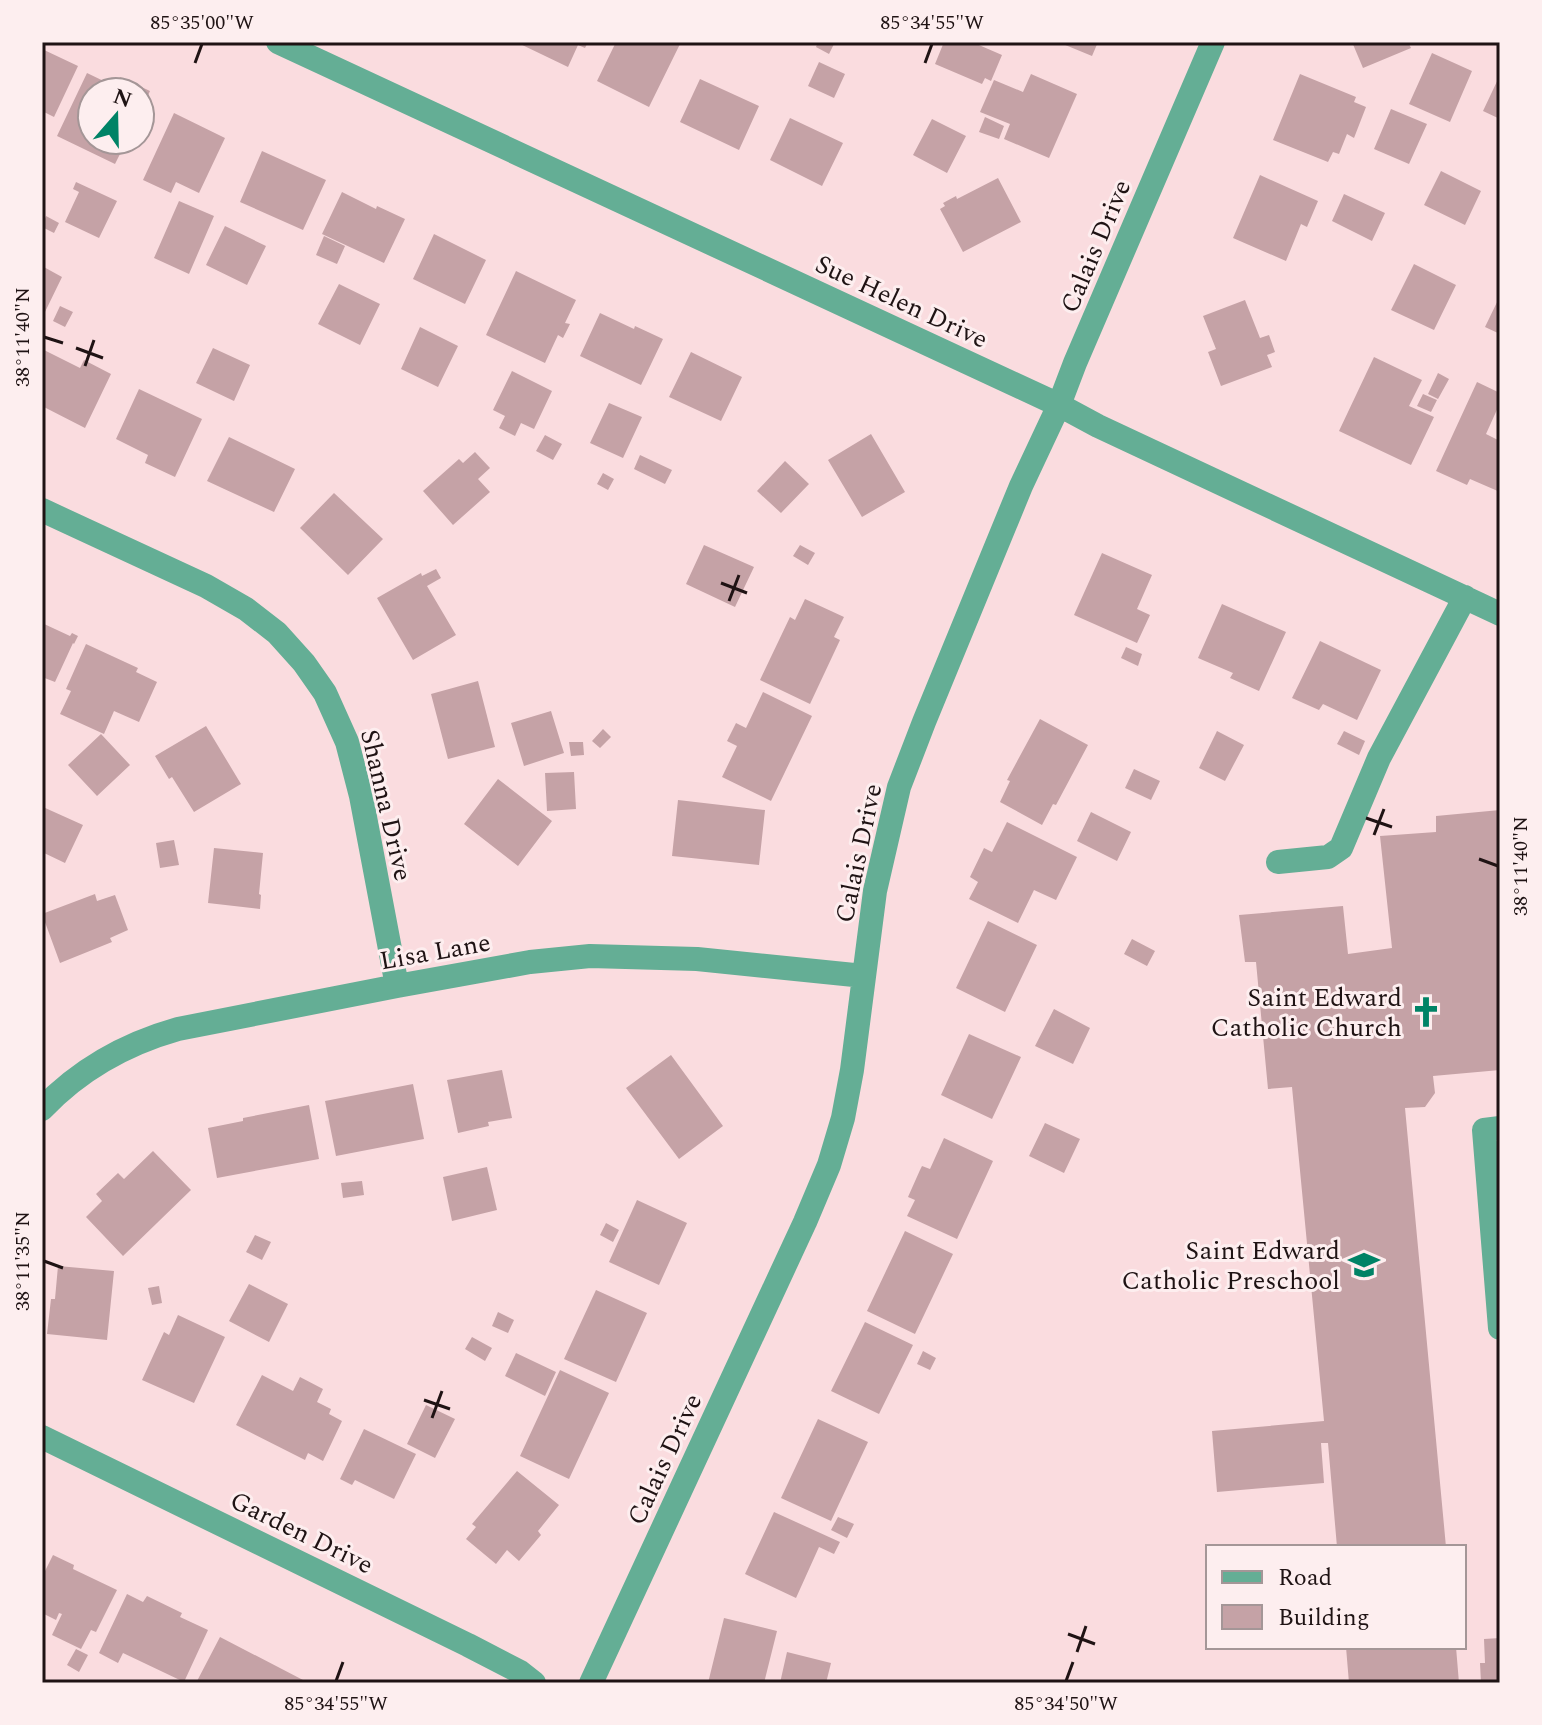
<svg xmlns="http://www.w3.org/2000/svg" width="1542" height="1725" font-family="Spectral,serif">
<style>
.building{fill:#c5a2a6}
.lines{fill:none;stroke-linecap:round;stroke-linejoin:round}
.minor{stroke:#64ae95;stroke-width:24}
.ticks{fill:none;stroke:#1f1314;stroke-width:3}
.labels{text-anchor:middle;stroke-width:6;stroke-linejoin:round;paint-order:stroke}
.street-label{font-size:26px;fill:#1f1314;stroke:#fdeeef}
.poi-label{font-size:26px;fill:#1f1314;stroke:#fdeeef;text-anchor:end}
.neatline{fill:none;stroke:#1f1314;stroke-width:3}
.ticks-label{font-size:20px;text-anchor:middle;fill:#1f1314}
</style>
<rect width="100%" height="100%" fill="#fadcdf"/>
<!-- building -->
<path class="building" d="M516,42h72l-3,6 -7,-3 -10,22z
M616,42h65l-32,65 -52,-26z
M818,42h17l-6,12 -13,-7z
M944,42h28l30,13 -11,26 -6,-3 -3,6 -47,-20z
M1058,42h40l-6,14z
M1352,42h56l3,6 -48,20z
M42,49l36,17 -24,51 -12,-6z
M1432,53l40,18 -22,51 -41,-18z
M819,62l26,12 -11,24 -26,-12z
M87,73l29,14 4,-10 30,14 -10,22v-21h-48v48h35l-12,24 -58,-28z
M1031,74l46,20 -28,64 -45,-19 6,-15 -30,-12 14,-32 29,12z
M1300,74l56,23 -2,5 12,5 -12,31 -7,-4 -8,20 -6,-2 -5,10 -55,-22z
M1500,75v44l-17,-8z
M700,79l59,27 -20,44 -59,-28z
M1391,109l36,15 -18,40 -35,-15z
M174,113l51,25 -26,55 -23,-11 -5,11 -28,-13z
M985,117l19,9 -5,13 -20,-7z
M790,118l53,25 -21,43 -52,-26z
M932,119l34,17 -19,37 -34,-18z
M262,151l64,29 -23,50 -63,-28z
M1441,171l40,20 -16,34 -41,-20z
M1260,175l58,26 -11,26 -6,-3 -15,37 -53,-23z
M998,178l23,44 -58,30 -23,-43 5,-3 -2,-3 13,-7 1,3z
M76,182l41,19 -18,37 -34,-16 14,-30 -6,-3z
M342,192l34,17 1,-3 28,13 -21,44 -62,-29z
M1344,194l41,19 -13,28 -40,-20z
M179,201l35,15 -25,58 -35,-16z
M46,216l13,7 -5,10 -12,-6z
M225,226l41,20 -19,39 -41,-20z
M434,234l52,26 -21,44 -52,-25z
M324,236l21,10 -8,18 -21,-9z
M1414,264l42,21 -22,45 -43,-20z
M42,266l20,11 -18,37 -2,-2z
M516,271l60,29 -11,23 5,1 -7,14 -5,-3 -13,28 -59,-28z
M339,284l41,20 -20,41 -42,-21z
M1500,296v38l-15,-7z
M1245,300l15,38 9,-3 6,17 -8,3 5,12 -51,19 -13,-34 8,-3 -13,-33z
M60,306l13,6 -8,15 -12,-6z
M600,313l34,16 1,-3 28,13 -22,46 -61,-29z
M420,327l38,19 -20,41 -37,-18z
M213,348l37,17 -16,36 -38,-18z
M42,349l38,19 4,-8 27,14 -26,54 -43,-22z
M691,352l51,25 -21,44 -52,-24z
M1374,357l48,23 -13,26 25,11 -23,48 -72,-34z
M512,371l40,20 -18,38 -13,-6 -6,13 -16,-8 6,-12 -12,-6z
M1438,373l11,6 -11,20 -10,-5z
M1477,382l23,11v10l-14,31 14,7v51l-30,-13 -3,6 -31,-14z
M139,389l63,30 -27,58 -30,-14 3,-8 -32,-16z
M1423,394l14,6 -6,12 -14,-6z
M609,403l33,14 -19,41 -33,-15z
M871,434l34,58 -43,25 -34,-57z
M545,435l17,9 -9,16 -17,-9z
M229,437l66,32 -21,43 -67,-31z
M475,452l15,16 -12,11 12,13 -37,33 -30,-34 36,-32 4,4z
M640,455l32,15 -7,14 -31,-15z
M785,461l24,23 -28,29 -24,-22z
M603,473l11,6 -6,11 -11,-6z
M334,493l49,46 -35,36 -48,-47z
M704,545l50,22 -19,40 -49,-23z
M800,545l15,8 -7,12 -15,-9z
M1102,553l50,22 -15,34 13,6 -13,28 -63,-28z
M436,569l5,9 -14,8 29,49 -43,25 -36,-62 44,-25 1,3z
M805,599l39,18 -10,20 6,3 -30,64 -50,-24 30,-63 5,3z
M1222,604l64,28 -27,59 -29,-13 3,-5 -35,-15z
M42,623l28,13 2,-3 6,3 -4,8 -1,-1 -18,39 -13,-5z
M1320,641l61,29 -24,50 -34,-16 -4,6 -27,-12z
M86,644l52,24 -2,4 21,10 -18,40 -25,-11 -10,23 -44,-20 11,-23 -5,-2z
M1126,647l16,7 -4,12 -17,-8z
M478,681l17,66 -47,12 -17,-65z
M763,692l49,24 -41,85 -49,-24 15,-31 -10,-5 9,-18 10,5z
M551,711l13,42 -40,13 -13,-43z
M1040,719l48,26 -32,60 -3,-1 -11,21 -42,-23 10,-21 -3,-1z
M206,726l35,58 -47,28 -22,-35 -3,2 -14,-23z
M603,729l8,8 -11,11 -8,-7z
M1217,731l27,14 -19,36 -26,-13z
M1344,731l21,10 -6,14 -22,-11z
M101,734l29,31 -33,31 -29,-31z
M569,742h14l1,13 -13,1z
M1134,769l26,12 -9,19 -26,-12z
M574,772l2,37 -29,2 -2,-38z
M498,779l54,42 -34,45 -54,-42z
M678,800l87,10 -6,55 -87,-9z
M43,807l40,18 -18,38 -23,-11z
M1500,810v260l-67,6 2,17 -10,14 -20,1 41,439h-109l-9,-104h-7l3,40 -107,9 -5,-61 112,-10 -32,-334 -24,2 -12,-127h-11l-6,-47 104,-9 5,48 44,-6 -12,-112 56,-4v-16z
M1091,812l40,20 -14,29 -40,-20z
M1007,822l70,35 -21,43 -22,-10 -16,33 -49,-24 9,-17 -8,-5 14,-29 8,4z
M174,840l5,25 -19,3 -4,-25z
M214,848l49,5 -4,41 2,1 -1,14 -52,-6z
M95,894l2,7 18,-6 13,35 -18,8 2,4 -52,21 -18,-49z
M988,921l49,24 -32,67 -49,-24z
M1132,939l23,12 -8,15 -23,-12z
M1054,1009l36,19 -17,36 -38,-18z
M969,1034l52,23 -29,62 -51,-24z
M671,1055l52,71 -44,33 -53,-71z
M502,1070l10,48 -24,4 1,4 -31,7 -11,-53z
M413,1084l11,55 -88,17 -11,-55z
M309,1105l10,54 -102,19 -9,-50 35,-7v-3z
M1045,1123l35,16 -16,34 -35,-17z
M944,1138l49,23 -36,78 -50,-23 8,-16 -7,-3 12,-27 2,-4 8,3z
M153,1151l38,39 -68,66 -37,-39 16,-16 -6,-7 22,-21 6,6z
M487,1167l10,43 -45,11 -9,-44z
M362,1181l2,14 -21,3 -2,-15z
M637,1200l50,23 -28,62 -50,-23z
M606,1223l13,7 -6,12 -13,-7z
M905,1231l48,23 -38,80 -48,-23z
M255,1235l16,7 -9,18 -16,-8z
M58,1266l56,5 -7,69 -60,-6 4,-35h4z
M249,1284l39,20 -19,38 -40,-21z
M159,1286l3,17 -10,2 -4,-17z
M596,1290l51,23 -31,69 -52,-23z
M498,1312l16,8 -6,13 -16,-7z
M178,1315l47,22 -31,66 -52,-23 22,-48 5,3z
M865,1322l48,23 -34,69 -48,-23z
M472,1337l20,11 -7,13 -20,-12z
M923,1351l13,7 -6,12 -13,-6z
M516,1353l40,19 -11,24 -40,-20z
M560,1370l49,23 -40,86 -49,-23z
M262,1375l31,16 7,-14 23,12 -6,13 14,7 -2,5 13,7 -19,40 -15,-8 -3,7 -69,-35z
M426,1405l29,14 -20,39 -28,-14z
M818,1419l50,23 -37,79 -50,-23z
M364,1429l52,25 -22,45 -39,-19 -3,5 -12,-6z
M517,1471l42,34 -21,26 3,4 -22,26 -12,-11 -11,14 -30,-25 10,-12 -4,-3z
M774,1512l66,30 -6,12 -15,-7 -23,51 -51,-24z
M838,1517l16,7 -7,14 -16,-8z
M53,1555l21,10 -1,4 44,21 -21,42 -5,-2 -10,19 -29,-14 10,-21 -3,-1 -3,7 -14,-7v-36z
M127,1594l16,8 4,-6 35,17 -2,4 28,13 -24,52 -61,-29 -5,10 -19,-10z
M724,1618l53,13 -13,52h-56z
M220,1637l83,43 -1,3h-106z
M1500,1638v45h-19l-1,-20h5l-1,-24z
M1346,1647h110l3,36h-110z
M76,1649l12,6 -9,17 -12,-7z
M787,1652l44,11 -5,20h-46z"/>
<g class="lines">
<!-- minor -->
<path class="minor" d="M278,42l781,363 39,21 402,188
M42,510l164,76 40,23 31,24 27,30 21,30 22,49 14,54 36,190
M1278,862l50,-5 13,-9 38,-90 86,-161
M42,1109c38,-40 83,-65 136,-80l219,-43 133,-24 60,-6 107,3 167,17
M1500,1128l-16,2 16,198
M42,1437l426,208 52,27 14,11
M591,1683l214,-461 24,-57 14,-47 9,-48 23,-179 24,-104 25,-65 97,-236 38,-81 16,-42 138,-321"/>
</g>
<!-- ticks -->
<path class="ticks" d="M195,63l7,-19M925,63l7,-19M44,337l19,6M76,348l27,10M85,366l9,-26M721,583l26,10M729,601l10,-26M1366,818l26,9M1374,835l10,-26M1479,859l19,7M44,1261l19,7M424,1400l26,9M432,1418l10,-27M1068,1634l27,10M1077,1652l9,-26M336,1681l7,-19M1066,1681l7,-19"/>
<!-- icons -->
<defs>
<symbol id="church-bare" viewBox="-9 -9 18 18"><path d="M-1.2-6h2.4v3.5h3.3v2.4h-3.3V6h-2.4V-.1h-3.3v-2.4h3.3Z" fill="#008366" stroke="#fdeeef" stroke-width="2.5" paint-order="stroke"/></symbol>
<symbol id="school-bare" viewBox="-9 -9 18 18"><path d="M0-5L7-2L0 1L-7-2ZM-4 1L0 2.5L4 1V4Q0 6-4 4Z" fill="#008366" stroke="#fdeeef" stroke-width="2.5" paint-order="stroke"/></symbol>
</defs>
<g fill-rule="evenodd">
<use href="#church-bare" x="1404" y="990" width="44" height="44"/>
<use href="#school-bare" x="1342" y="1243" width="44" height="44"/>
</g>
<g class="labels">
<!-- street labels -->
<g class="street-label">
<text transform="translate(1095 246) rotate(-67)" y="9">Calais Drive</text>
<text transform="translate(902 301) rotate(25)" y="9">Sue Helen Drive</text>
<text transform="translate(387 805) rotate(77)" y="9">Shanna Drive</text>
<text transform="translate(858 853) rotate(-78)" y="9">Calais Drive</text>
<text transform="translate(435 951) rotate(-10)" y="9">Lisa Lane</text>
<text transform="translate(664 1459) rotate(-65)" y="9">Calais Drive</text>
<text transform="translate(302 1532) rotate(26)" y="9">Garden Drive</text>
</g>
<!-- poi labels -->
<g class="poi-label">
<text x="1402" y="1006">Saint Edward<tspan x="1402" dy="30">Catholic Church</tspan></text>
<text x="1340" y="1259">Saint Edward<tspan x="1340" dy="30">Catholic Preschool</tspan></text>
</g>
</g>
<!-- border -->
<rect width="1542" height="1725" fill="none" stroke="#fdeeef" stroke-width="88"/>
<!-- legend -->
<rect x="1206" y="1545" width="260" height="104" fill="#fdeeef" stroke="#a49697" stroke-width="2"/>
<rect x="1222" y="1571" width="40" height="12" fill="#64ae95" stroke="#a49697" stroke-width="2"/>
<text x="1278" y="1585" font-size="24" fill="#1f1314">Road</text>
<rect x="1222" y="1605" width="40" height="24" fill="#c5a2a6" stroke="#a49697" stroke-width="2"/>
<text x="1278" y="1625" font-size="24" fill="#1f1314">Building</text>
<!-- north arrow -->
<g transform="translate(116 116) rotate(20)"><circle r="38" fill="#fdeeef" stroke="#a49697" stroke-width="2"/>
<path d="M0-6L14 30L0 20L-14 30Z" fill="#008366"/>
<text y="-12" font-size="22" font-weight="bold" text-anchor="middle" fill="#1f1314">N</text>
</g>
<rect x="44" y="44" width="1454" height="1637" class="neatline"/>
<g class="ticks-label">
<text x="202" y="29">85°35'00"W</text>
<text x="932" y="29">85°34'55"W</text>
<text transform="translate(22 337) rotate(-90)" y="7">38°11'40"N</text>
<text transform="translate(1520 866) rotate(-90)" y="7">38°11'40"N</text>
<text transform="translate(22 1261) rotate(-90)" y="7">38°11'35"N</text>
<text x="336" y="1710">85°34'55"W</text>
<text x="1066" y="1710">85°34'50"W</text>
</g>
</svg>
